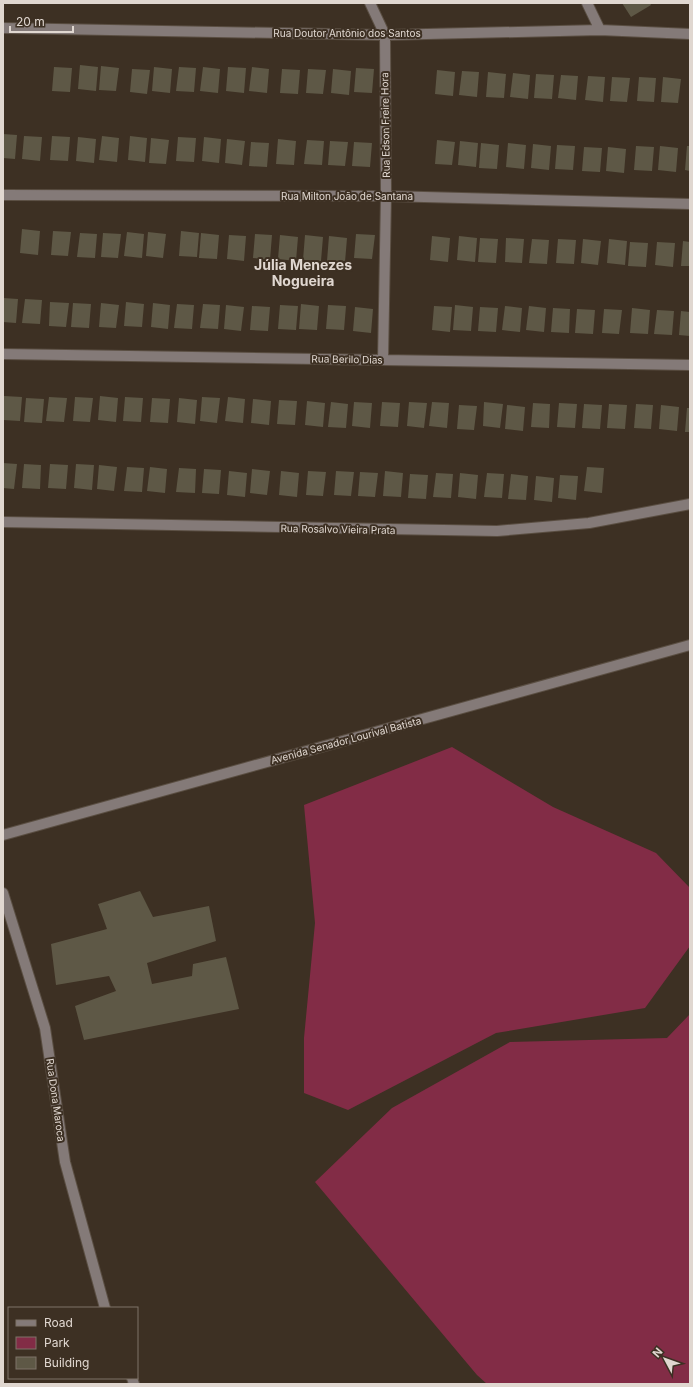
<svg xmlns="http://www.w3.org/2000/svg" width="693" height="1387" font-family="Inter,sans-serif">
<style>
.green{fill:#822c46}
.building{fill:#5e5846}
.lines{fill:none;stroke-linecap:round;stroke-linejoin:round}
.minor-casing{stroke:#5a4e42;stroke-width:12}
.minor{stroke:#847a78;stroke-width:10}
.labels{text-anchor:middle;stroke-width:4;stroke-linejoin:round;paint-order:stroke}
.street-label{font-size:10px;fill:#e0d7d0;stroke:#3d3023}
.district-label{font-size:14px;font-weight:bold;fill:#e0d7d0;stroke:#3d3023}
</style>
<rect width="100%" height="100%" fill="#3d3023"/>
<!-- green -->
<path class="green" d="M452,747l101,60 103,46 34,35v58l-45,62 -149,25 -148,77 -44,-17v-55l11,-115 -11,-118z
M690,1014v370h-203l-10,-9 -162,-193 77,-74 118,-66 157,-4z"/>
<!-- building -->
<path class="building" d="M622,3h28l1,2 -20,12z
M80,65l18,2 -2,24 -18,-2z
M101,66l18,2 -3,23 -17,-1z
M54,67l18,1 -2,24 -18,-1z
M154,67l18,2 -2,24 -18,-2z
M179,67l17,1 -2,24 -18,-1z
M203,67l17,2 -2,24 -18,-2z
M228,67l18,1 -2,25 -18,-2z
M252,67l17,2 -2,24 -18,-2z
M356,68l18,1 -2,24 -18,-1z
M132,69l18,1 -3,24 -17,-2z
M282,69l18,1 -2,24 -18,-1z
M308,69l18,1 -3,24 -17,-1z
M333,69l18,2 -2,24 -18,-2z
M437,70l18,2 -2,24 -18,-2z
M462,71l17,1 -2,25 -18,-2z
M488,72l18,2 -2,24 -18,-1z
M513,73l17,2 -2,24 -18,-2z
M536,74l18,1 -2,24 -18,-1z
M561,75l17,1 -2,24 -18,-2z
M588,76l17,1 -2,25 -18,-2z
M612,77l18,1 -3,24 -17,-1z
M639,77l17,1 -2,24 -17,-1z
M663,77l18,2 -3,24 -17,-1z
M3,134l14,1 -2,24 -12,-1z
M24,136l18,1 -2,24 -18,-2z
M52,136l18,1 -2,24 -18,-1z
M102,136l17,2 -2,24 -18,-2z
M130,136l17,2 -2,24 -17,-2z
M78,137l18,2 -2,24 -18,-2z
M178,137l18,1 -2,24 -18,-1z
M204,137l17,2 -2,24 -17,-2z
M151,138l18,2 -3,24 -17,-1z
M227,139l18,2 -3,24 -17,-2z
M278,139l18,2 -2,24 -18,-1z
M307,140l17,1 -2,24 -18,-1z
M437,140l18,2 -3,23 -17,-1z
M330,141l18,1 -3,24 -17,-1z
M460,141l18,2 -2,24 -18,-2z
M251,142l18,1 -2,24 -18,-1z
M354,142l18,1 -2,24 -18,-1z
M481,143l18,2 -2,24 -18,-1z
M508,143l18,2 -2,24 -18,-2z
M533,144l18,2 -2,24 -18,-2z
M557,145l18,1 -2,24 -18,-1z
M636,146l18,1 -2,24 -18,-1z
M660,146l18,2 -2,24 -18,-2z
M687,146h3v25l-5,-1z
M584,147l18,1 -2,24 -18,-1z
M608,147l18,2 -2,24 -18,-2z
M22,229l18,2 -2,24 -18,-2z
M53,231l18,1 -3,24 -17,-1z
M181,231l18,2 -2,24 -18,-1z
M127,232l17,2 -2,24 -18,-2z
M148,232l18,2 -3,24 -17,-2z
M80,233l17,1 -2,24 -18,-1z
M103,233l18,1 -3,24 -17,-1z
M201,233l18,2 -2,24 -18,-1z
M255,234l17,1 -2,25 -17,-2z
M356,234l19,1 -3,24 -18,-1z
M229,235l17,1 -2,25 -17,-2z
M280,235l18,2 -2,24 -18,-2z
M305,235l18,2 -2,24 -18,-1z
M329,236l18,2 -2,24 -18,-1z
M432,236l18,2 -2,24 -18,-2z
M459,236l18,2 -2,24 -18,-2z
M480,238l18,1 -2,24 -18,-1z
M506,238l18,1 -2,24 -17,-1z
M532,239l17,1 -2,24 -18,-1z
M558,239l18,1 -2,24 -18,-1z
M583,239l18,2 -3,24 -17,-2z
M609,239l18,2 -2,24 -18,-2z
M683,241l7,1v24h-9z
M630,242l18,1 -2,24 -18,-1z
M657,242l18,1 -2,24 -18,-2z
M3,298l15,1 -2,24 -13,-1z
M25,299l17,1 -2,24 -18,-1z
M50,302l19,1 -3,24 -17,-1z
M126,302l18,2 -2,23 -18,-1z
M73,303l18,1 -2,24 -18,-1z
M101,303l18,2 -3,23 -17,-1z
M153,303l17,2 -2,24 -17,-2z
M177,304l17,1 -2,24 -18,-1z
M203,304l17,1 -2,24 -18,-1z
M301,304l18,2 -2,24 -18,-1z
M226,305l18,2 -3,24 -17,-2z
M280,305l18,1 -2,24 -18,-1z
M328,305l18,1 -2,24 -18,-1z
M455,305l18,2 -2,24 -18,-1z
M252,306l18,1 -2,24 -18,-1z
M434,306l18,1 -2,25 -18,-2z
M505,306l17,2 -2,24 -18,-2z
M529,306l17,2 -2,24 -18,-2z
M355,307l18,2 -2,24 -18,-2z
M480,307l18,1 -2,24 -18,-1z
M553,308l17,1 -1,24 -18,-1z
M632,308l18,2 -2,24 -18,-1z
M577,309l18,1 -2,24 -18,-1z
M604,309l18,1 -3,24 -17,-1z
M657,310l17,1 -2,24 -18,-1z
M681,311l9,1v24l-11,-1z
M4,396l18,1 -2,24 -17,-1z
M100,396l18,2 -2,24 -18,-2z
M49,397l18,1 -3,24 -18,-1z
M75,397l18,1 -3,24 -17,-1z
M125,397l18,1 -2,24 -18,-1z
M202,397l18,1 -3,25 -17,-2z
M228,397l17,2 -2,24 -18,-2z
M26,398l18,1 -2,24 -18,-1z
M152,398l18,1 -2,24 -18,-1z
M179,398l18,2 -2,24 -18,-2z
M253,399l18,2 -2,24 -18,-2z
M279,400l18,1 -2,24 -18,-1z
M307,401l18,2 -2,24 -18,-2z
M331,402l17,2 -2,24 -18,-1z
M354,402l18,1 -2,25 -18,-2z
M382,402l18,1 -2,24 -18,-1z
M409,402l18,1 -3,25 -17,-2z
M432,402l17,1 -2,25 -18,-2z
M484,402l19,2 -3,24 -17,-2z
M533,403l17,1 -1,24 -18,-1z
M559,403l18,1 -2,24 -18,-1z
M584,404l18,1 -2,24 -18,-1z
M609,404l18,1 -2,24 -18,-1z
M636,404l17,1 -2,24 -17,-1z
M459,405l18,1 -3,24 -17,-1z
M507,405l18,2 -2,24 -18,-2z
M661,405l18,2 -2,24 -18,-2z
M687,408h3v24h-5z
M3,463l14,1 -3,25 -11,-1z
M24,464l17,1 -1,24 -18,-1z
M50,464l18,1 -2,24 -18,-1z
M76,464l18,1 -2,25 -18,-2z
M99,465l18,2 -3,24 -17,-2z
M127,467l17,1 -2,24 -18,-1z
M150,467l17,2 -2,24 -18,-2z
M587,467l17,1 -2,25 -18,-2z
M179,468l17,1 -1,24 -19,-1z
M204,469l17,1 -2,24 -17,-1z
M252,469l18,2 -3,24 -17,-2z
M229,471l18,2 -2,24 -18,-2z
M281,471l18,2 -2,24 -18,-2z
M308,471l18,1 -3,24 -17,-1z
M336,471l18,1 -3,24 -17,-1z
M385,471l18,2 -2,24 -18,-1z
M360,472l18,1 -3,24 -17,-1z
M436,473l17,1 -2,24 -18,-1z
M460,473l18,2 -2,24 -18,-2z
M487,473l17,1 -2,24 -18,-1z
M410,474l18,1 -2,24 -18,-1z
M511,474l17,2 -2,24 -18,-1z
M560,475l18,1 -2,24 -18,-2z
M536,476l18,2 -2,24 -18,-2z
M140,891l13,26 56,-11 7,35 -69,22 5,21 40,-8 1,-12 33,-7 13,52 -155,31 -9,-34 41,-15 -7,-15 -53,9 -5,-41 56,-15 -9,-25z"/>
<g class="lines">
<defs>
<path id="minor" d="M370,3l15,32 1,161 -3,164
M587,3l13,27
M3,28l382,7 215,-5 90,4
M3,195l383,1 304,8
M3,354l687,11
M3,522l494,9 92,-8 101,-19
M3,835l687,-190
M3,893l42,135 20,134 40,146
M132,1378l2,6"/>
</defs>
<!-- minor casing -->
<use href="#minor" class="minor-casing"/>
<!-- minor -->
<use href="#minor" class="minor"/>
</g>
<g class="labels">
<!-- street labels -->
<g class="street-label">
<text x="347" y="37">Rua Doutor Antônio dos Santos</text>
<text transform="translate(385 125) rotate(-91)" y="4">Rua Edson Freire Hora</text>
<text x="347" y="200">Rua Milton João de Santana</text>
<text transform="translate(347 359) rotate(1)" y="4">Rua Berilo Dias</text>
<text transform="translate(338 529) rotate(1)" y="4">Rua Rosalvo Vieira Prata</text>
<text transform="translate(346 740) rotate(-15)" y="4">Avenida Senador Lourival Batista</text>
<text transform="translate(56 1100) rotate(82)" y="4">Rua Dona Maroca</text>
</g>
<!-- district labels -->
<g class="district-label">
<text x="303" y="270">Júlia Menezes<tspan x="303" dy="16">Nogueira</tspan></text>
</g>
</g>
<!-- border -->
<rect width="693" height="1387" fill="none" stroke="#e0d7d0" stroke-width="8"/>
<!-- legend -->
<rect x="8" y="1307" width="130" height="72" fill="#3d3023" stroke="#7e7368"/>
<rect x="16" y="1320" width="20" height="6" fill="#847a78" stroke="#7e7368"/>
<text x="44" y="1327" font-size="12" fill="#e0d7d0">Road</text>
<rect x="16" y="1337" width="20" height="12" fill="#822c46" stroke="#7e7368"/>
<text x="44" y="1347" font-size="12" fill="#e0d7d0">Park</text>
<rect x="16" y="1357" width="20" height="12" fill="#5e5846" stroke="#7e7368"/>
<text x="44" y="1367" font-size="12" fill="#e0d7d0">Building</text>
<!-- north arrow -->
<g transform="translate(665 1359) rotate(311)" stroke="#3d3023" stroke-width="3" paint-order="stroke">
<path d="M0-3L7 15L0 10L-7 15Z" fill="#e0d7d0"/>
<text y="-6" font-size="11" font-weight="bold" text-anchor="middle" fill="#e0d7d0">N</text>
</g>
<!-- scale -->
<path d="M10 26v6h63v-6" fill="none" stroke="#e0d7d0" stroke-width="2"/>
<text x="16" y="26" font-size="12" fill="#e0d7d0" stroke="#3d3023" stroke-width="3" paint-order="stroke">20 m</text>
</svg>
